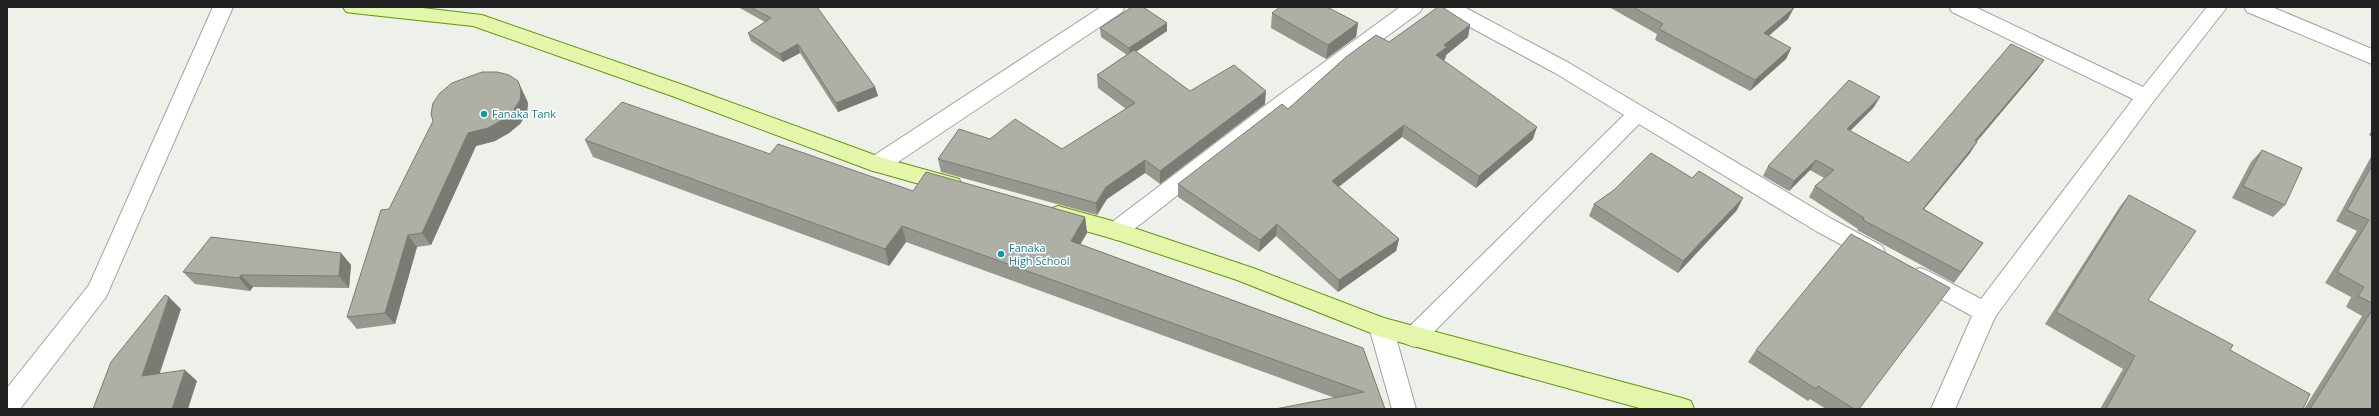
<svg xmlns="http://www.w3.org/2000/svg" width="2379" height="416" font-family="'Open Sans',sans-serif">
<style>
.lines{fill:none;stroke-linecap:round;stroke-linejoin:round}
.minor-casing{stroke:#a3a3a3;stroke-width:2}
.major-casing{stroke:#65950b;stroke-width:2}
.minor{fill:#fff;fill-rule:evenodd}
.major{fill:#e3f6a9;fill-rule:evenodd}
.wall{fill:#96978e}
.shaded-wall{fill:#7a7b74}
.building{fill:#aeb0a5;stroke:#7a7b74}
.culture-dot{fill:#0f9aa8;stroke:#fff;stroke-width:1.5}
.labels{text-anchor:middle;stroke-width:3;stroke-linejoin:round;paint-order:stroke}
.culture-label{font-size:11px;fill:#0d838f;stroke:#fff;text-anchor:start}
</style>
<rect width="100%" height="100%" fill="#eef1e9"/>
<g class="lines">
<defs>
<path id="minor" d="M213,7h20l-127,290 -86,112h-13v-21l82,-103z
M1101,7h24l-3,5 -236,158 -8,2 -8,-2 -3,-6 3,-6z
M1400,7h23l-3,5 -128,94 -168,131 -8,3 -8,-3 -3,-6 3,-6 170,-129z
M1439,7h25l105,56 263,156 50,27 3,6 -3,6 -8,3 -8,-3 -50,-27 -177,-107 -217,220 -8,3 -8,-3 -4,-7 4,-7 218,-215 -69,-42 -113,-61z
M1949,7h26l168,80 64,-80h20l-74,95 -158,215 -40,92h-24l41,-93 -60,-33 -3,-6 3,-6 8,-3 8,3 53,28 152,-200 -181,-87z
M2244,7h28l100,42v15l-125,-52z
M1381,317l8,3 4,7 23,82h-24l-23,-82 4,-7z"/>
<path id="major" d="M343,7h71l68,8 204,71 197,72 76,21 3,6 -3,6 -8,2 -81,-23 -198,-74 -199,-70 -120,-13 -7,-1z
M1058,206l58,16 137,46 131,50 298,80 9,3 3,8h-51l-262,-72 -144,-57 -123,-41 -64,-18 -3,-6 3,-6z"/>
</defs>
<!-- minor casing -->
<use href="#minor" class="minor-casing"/>
<!-- major casing -->
<use href="#major" class="major-casing"/>
<!-- minor -->
<use href="#minor" class="minor"/>
<!-- major -->
<use href="#major" class="major"/>
</g>
<!-- wall -->
<path class="wall" d="M738,7h79l58,80 3,9 -40,16 -38,-59 -17,9 -32,-21 -3,-8 17,-11z
M1609,7h184l-5,12 -19,17 22,12 -5,11 -36,32 -95,-51 2,-6z
M1272,13l86,10 -2,14 -30,22 -55,-31z
M1167,23v8l-31,21 54,39 75,13 -105,80 -15,-11 -38,26 -10,16 -156,-43 -3,-13 52,-20 72,10 64,-40 -28,-21 -1,-13 30,-20 -26,-18 -1,-9z
M1470,25l-2,12 -22,18 -1,4 -2,2 90,78 -57,49 -74,-51 -63,50 60,52 -3,12 -58,41 -62,-56 -17,16 -81,-55v-13l110,-75 101,-67z
M2044,60l-8,11 -60,71h1l-7,11 -46,56 59,34 -29,40 -97,-53 1,-1 -49,-32 6,-11 9,-8 -14,-8 -21,21 -26,-15 5,-10 106,-59 -24,24 59,32z
M524,94l4,9 -1,10 -7,11 -11,9 -14,8 -19,5 -45,99 -14,2 -22,77 -38,5 -10,-12 42,-108z
M2372,130v7l-3,-2z
M585,140l185,14 143,37 172,26 2,16 -7,11 283,104 22,61 -50,-11 -429,-156 -17,24 -296,-109z
M2262,150l23,55 -12,12 -41,-19 19,-36z
M2372,155v254h-68l58,-93 -16,-9 5,-10 -26,-14 32,-52 -21,-10z
M2129,195l19,105 82,50 73,59h-203l23,-40 -78,-45 74,-116z
M1594,204l143,6 -59,63 -89,-57z
M341,253l10,12 -2,23 -96,-1 -3,4 -55,-7 -12,-12z
M1756,350l103,59h-33l-16,-10 -2,2 -60,-39z"/>
<!-- shaded-wall -->
<path class="shaded-wall" d="M1794,8l-6,11 -30,25 6,-11z
M1167,23v8l-38,25v-8z
M1358,23l-2,14 -30,22 2,-14z
M1470,25l-2,12 -22,18 -1,4 -12,9 3,-13 8,-10z
M798,44l2,9 -17,9 -3,-8z
M1791,48l-5,11 -36,32 5,-11z
M2044,60l-8,11 -68,81 7,-11z
M518,81l6,13 4,9 -1,10 -7,11 -11,9 -14,8 -19,5 -45,99 -9,-12 46,-100z
M875,87l3,9 -40,16 -2,-9z
M1266,91l-1,13 -105,80v-13z
M1880,97l-6,10 -33,33 6,-11z
M1404,125l-2,12 -72,56 2,-12z
M1537,127l-4,12 -57,49 3,-12z
M1977,142l-7,11 -54,66 7,-10z
M1145,160v13l-38,26 -10,16 -1,-12 10,-16z
M1816,160l-6,10 -21,21 5,-10z
M1743,198l-6,12 -59,63 5,-12z
M1085,217l2,16 -14,24 -2,-16z
M1277,224l-1,12 -17,16 1,-12z
M902,226l4,16 -17,24 -4,-17z
M408,235l9,12 -22,77 -10,-11z
M1399,239l-3,12 -58,41 1,-12z
M341,253l10,12 -2,23 -10,-12z
M241,275l12,12 -3,4 -11,-13z
M169,297l12,12 -26,79 -13,-12z
M185,370l12,11 -9,28h-16z"/>
<!-- building -->
<path class="building" d="M750,7h67l58,80 -39,16 -38,-59 -18,10 -32,-21 23,-15z
M1132,7h11l24,16 -38,25 -29,-20z
M1280,7h47l31,16 -30,22 -56,-32z
M1438,7h4l28,18 -26,20 3,2 -11,8 101,72 -58,49 -75,-51 -72,56 67,58 -60,41 -62,-56 -17,16 -82,-56 104,-80 6,5 58,-52 30,-22 13,7z
M1633,7h159l2,1 -30,25 27,15 -36,32 -96,-51 4,-5z
M2011,44l33,16 -69,81 2,1 -54,67 60,34 -22,29 -98,-52 1,-2 -49,-32 19,-16 -18,-10 -22,21 -26,-15 81,-86 31,17 -33,32 62,34z
M1134,50l56,41 44,-26 32,26 -106,80 -15,-11 -39,27 -10,16 -158,-44 21,-30 31,10 25,-20 47,30 73,-46 -38,-28z
M482,72h15l12,3 9,6 3,9 -1,10 -7,11 -11,9 -14,8 -20,5 -46,100 -14,2 -23,78 -38,4 34,-107 8,-1 44,-88 -2,-7 2,-11 7,-10 12,-10z
M622,102l148,52 8,-10 135,47 13,-19 159,45 -14,24 292,107 22,61h-110l89,-17 -462,-166 -17,23 -300,-109z
M2262,150l40,18 -17,37 -42,-19z
M1651,153l41,25 7,-7 44,27 -60,63 -89,-57 20,-14z
M2372,165v138l-14,-7 6,-9 -27,-15 32,-52 -22,-10z
M2129,195l67,36 -48,69 85,45 -3,5 80,44 -7,15h-197l29,-53 -79,-44z
M1851,234l99,54 -91,121h-5l-36,-23 -2,3 -60,-39z
M211,237l130,16 -2,23 -98,-1 -2,3 -56,-6z
M165,295l4,2 -27,79 43,-6 -13,39h-79l18,-47z
M2372,310v99h-62z"/>
<!-- markers -->
<g class="culture-dot">
<circle cx="484" cy="114" r="4"/>
<circle cx="1001" cy="254" r="4"/>
</g>
<g class="labels">
<!-- culture labels -->
<g class="culture-label">
<text x="492" y="118">Fanaka Tank</text>
<text x="1009" y="252">Fanaka<tspan x="1009" dy="13">High School</tspan></text>
</g>
</g>
<!-- border -->
<rect width="2379" height="416" fill="none" stroke="#222222" stroke-width="16"/>
</svg>
